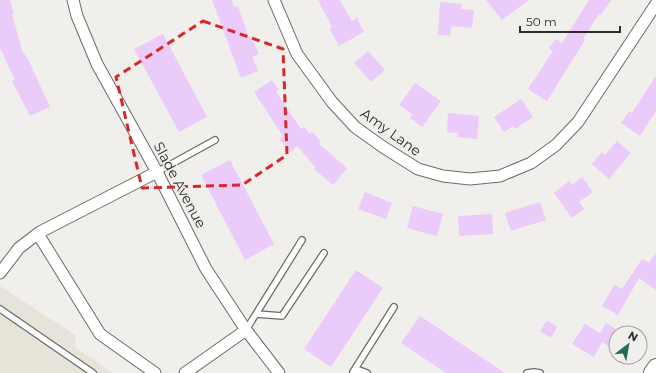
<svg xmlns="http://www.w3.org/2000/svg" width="656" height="373" font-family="Montserrat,sans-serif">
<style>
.built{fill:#e6e4d9}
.building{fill:#ebcbfa}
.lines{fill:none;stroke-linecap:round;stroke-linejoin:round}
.service-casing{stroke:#6c6b68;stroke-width:8}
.minor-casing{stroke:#6c6b68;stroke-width:13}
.secondary-casing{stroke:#6c6b68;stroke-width:18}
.service{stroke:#fff;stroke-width:5.5}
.minor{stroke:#fff;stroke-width:11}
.secondary{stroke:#fff;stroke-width:16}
.marked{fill:none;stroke:#d62828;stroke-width:3;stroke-dasharray:8 5;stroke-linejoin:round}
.labels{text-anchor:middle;stroke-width:3;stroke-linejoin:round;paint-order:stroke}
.street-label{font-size:14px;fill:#2b2b2a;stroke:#f0efec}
</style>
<rect width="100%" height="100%" fill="#f0efec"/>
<!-- built -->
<path class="built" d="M0,286l75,49 1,13 37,25h-113z"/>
<!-- building -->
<path class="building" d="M0,0h10l4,14h-2l11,40 1,-1 4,6 22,48 -20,9 -18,-35 3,-1 -15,-32z
M212,0h20l2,7 4,-1 11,32 2,-1 8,17 -7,3 6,14 -17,7z
M318,0h22l12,21 5,-3 7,14 -25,14 -10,-18 3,-1z
M486,0h43l-27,20z
M589,0h22l-10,15 -2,-1 -16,25 2,1 -38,61 -19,-12 25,-38 -4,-3 7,-9 6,4z
M440,2l22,2 -1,5 13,1 -2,18 -21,-2 -1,10 -12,-1z
M163,34l44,83 -28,15 -45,-83z
M368,51l17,19 -14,12 -17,-19z
M656,76v35l-16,25 -19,-13 8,-12 3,2z
M272,80l7,10 -3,2 25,37 3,-2 6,7 3,-2 8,10 -2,2 28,24 -14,17 -19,-16 2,-1 -19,-22 -7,6 -11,-13 4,-3 -29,-44z
M415,83l26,18 -19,26 -12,-9 3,-3 -14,-10z
M521,99l12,18 -18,12 -2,-3 -9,6 -10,-15z
M448,113l31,3 -2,23 -20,-2 1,-4 -11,-1z
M617,141l14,12 -22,26 -17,-15 10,-12 3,3z
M230,160l44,84 -29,16 -44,-85z
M582,177l11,15 -14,10 5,7 -12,9 -18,-25 15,-12 3,4z
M365,192l27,11 -6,16 -28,-10z
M540,202l6,18 -35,11 -6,-18z
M413,206l30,8 -6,22 -30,-8z
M492,214l1,20 -34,2 -1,-20z
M656,253v37l-17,-12 -21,37 -16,-9 12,-21 8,4 20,-30 7,4z
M356,270l27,18 -52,79 -27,-18z
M420,316l85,57h-59l-45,-30z
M547,320l10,7 -6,11 -11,-7z
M606,323l10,6v22l-14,-9 -8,15 -22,-13 13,-20 15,9z"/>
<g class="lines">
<defs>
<path id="service" d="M157,172l58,-32
M0,309l93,64
M257,314l25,2 42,-63
M246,330l56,-90
M353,372l41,-65
M353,372l6,-2 8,3
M527,373l7,-1 6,1"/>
<path id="minor" d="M73,0l4,16 20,48 60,108 49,97 40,61 33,43
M274,0l23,54 35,48 23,25 28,20 35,22 25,7 27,3 30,-3 31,-13 25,-18 22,-23 78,-118
M38,234l62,100 55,39
M0,273l19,-25 21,-16 117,-60
M185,373l61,-43"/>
<path id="secondary" d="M652,373l4,-6"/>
</defs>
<!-- service casing -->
<use href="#service" class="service-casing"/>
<!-- minor casing -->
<use href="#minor" class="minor-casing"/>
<!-- secondary casing -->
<use href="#secondary" class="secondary-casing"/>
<!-- service -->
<use href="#service" class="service"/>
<!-- minor -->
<use href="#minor" class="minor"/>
<!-- secondary -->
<use href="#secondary" class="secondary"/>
</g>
<!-- marked area -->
<path class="marked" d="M203,21l80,28 4,106 -45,30 -100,3 -26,-111z"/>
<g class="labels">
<!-- street labels -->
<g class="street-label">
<text transform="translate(391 132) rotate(36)" y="5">Amy Lane</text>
<text transform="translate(180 185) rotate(62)" y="5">Slade Avenue</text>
</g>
</g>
<!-- north arrow -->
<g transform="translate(628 345) rotate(31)"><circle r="19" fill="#f0efec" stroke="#a1a19e"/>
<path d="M0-3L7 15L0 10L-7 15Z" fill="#23695e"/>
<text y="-6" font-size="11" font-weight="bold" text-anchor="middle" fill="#2b2b2a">N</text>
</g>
<!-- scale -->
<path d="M520 26v6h100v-6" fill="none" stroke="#2b2b2a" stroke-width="2"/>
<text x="526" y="26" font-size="12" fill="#2b2b2a" stroke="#f0efec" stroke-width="3" paint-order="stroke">50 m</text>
</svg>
